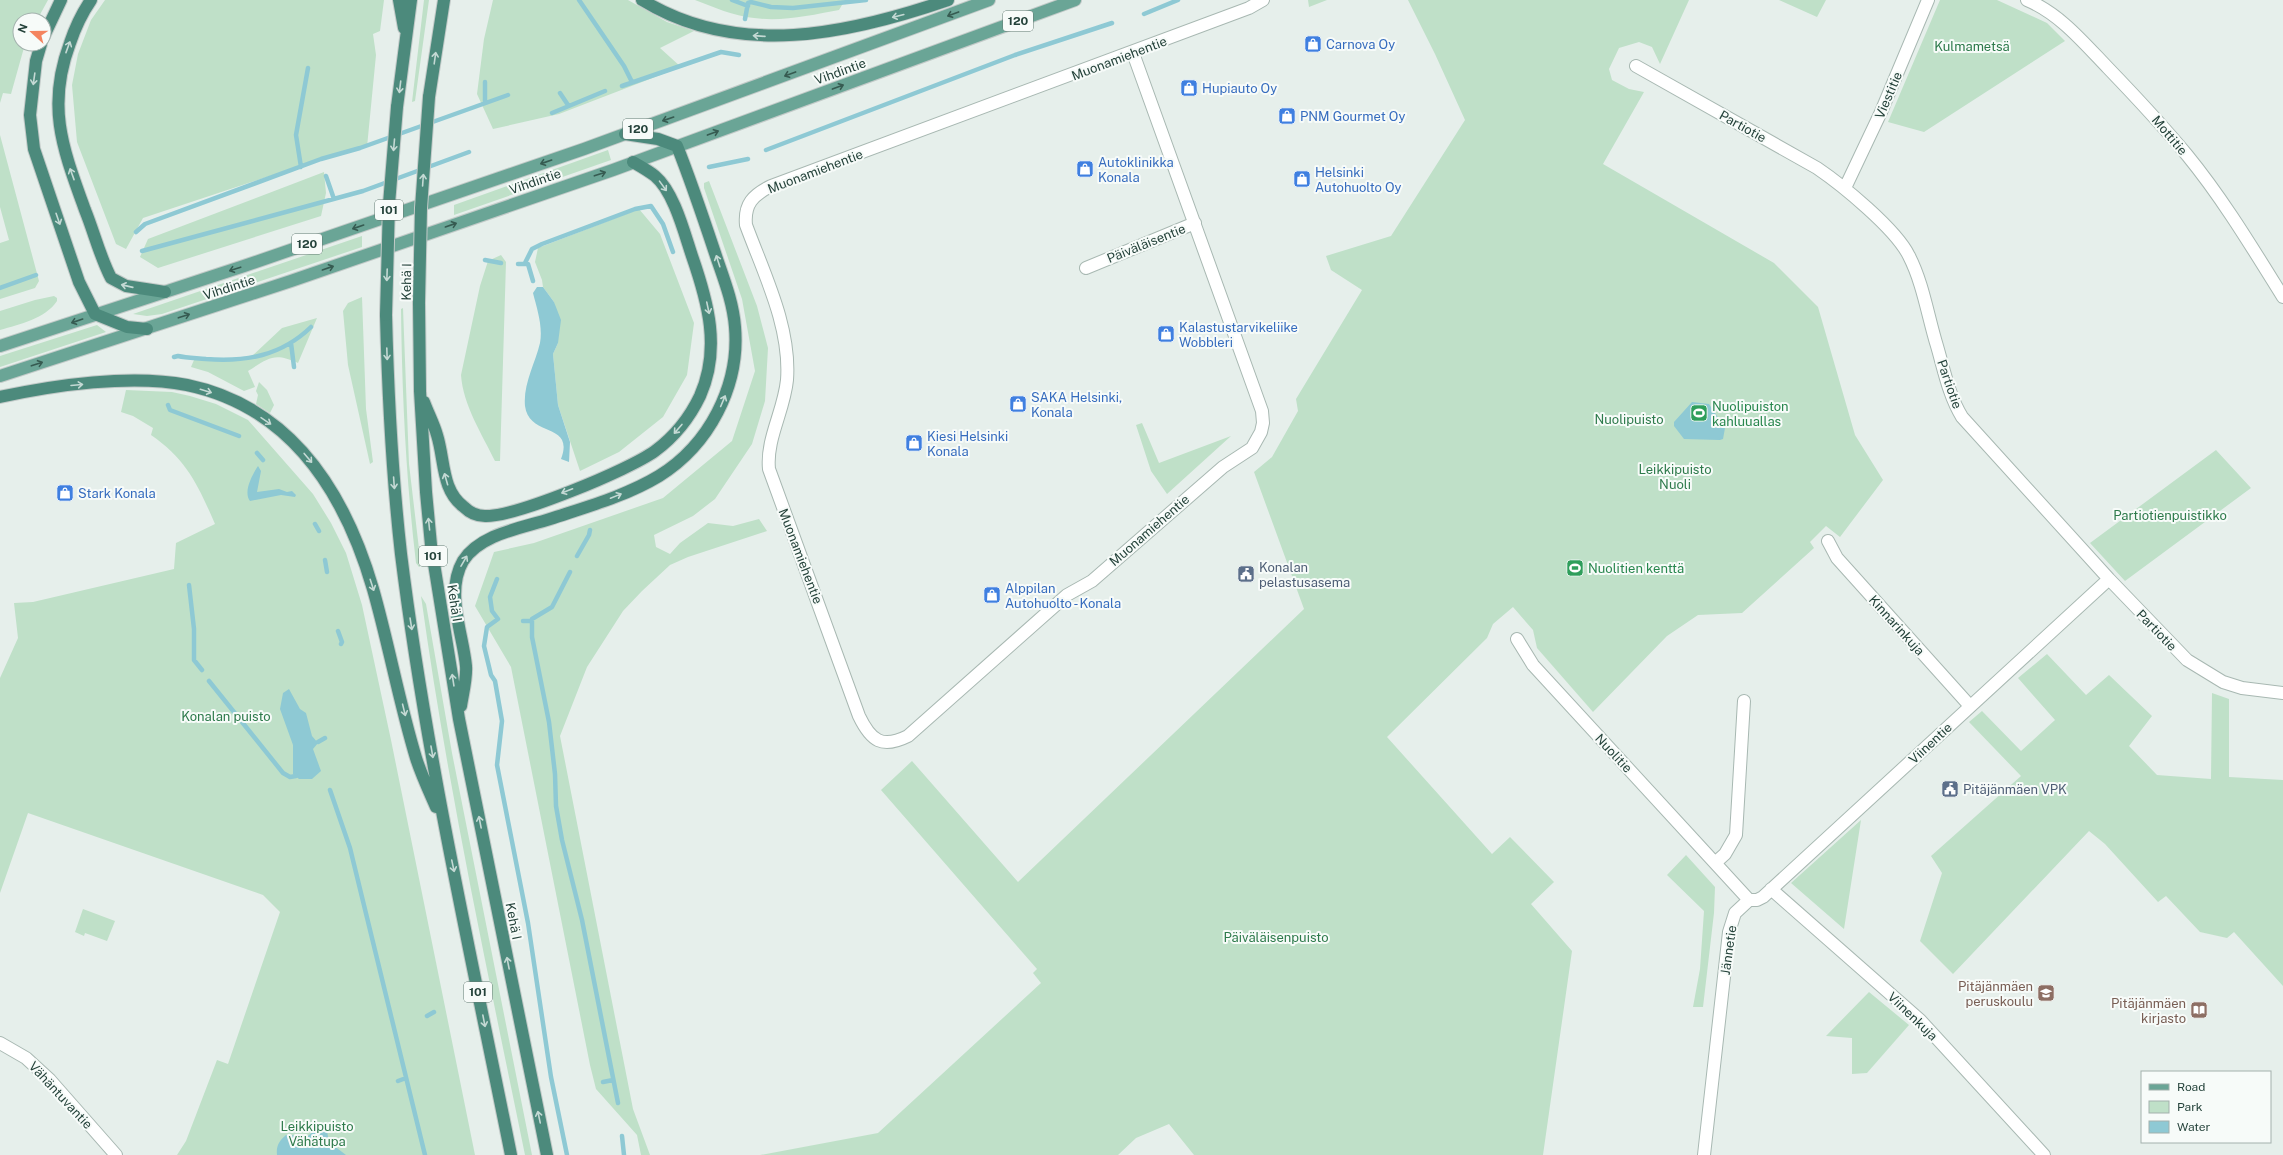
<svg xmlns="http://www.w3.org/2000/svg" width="2283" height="1155" font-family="'Public Sans',sans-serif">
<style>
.green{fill:#bfe0c8}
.water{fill:#8ec9d4}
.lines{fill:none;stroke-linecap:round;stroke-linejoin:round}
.stream{stroke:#8ec9d4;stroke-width:4.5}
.minor-casing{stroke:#a8b8b2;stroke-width:14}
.primary-casing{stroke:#c2cac8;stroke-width:14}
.trunk-casing{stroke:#c2cac8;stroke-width:14}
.minor{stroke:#fff;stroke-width:12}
.primary{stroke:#6aa596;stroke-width:12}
.trunk{stroke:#4c8a7c;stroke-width:12}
.trunk-bridge-casing{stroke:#c2cac8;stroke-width:14;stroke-linecap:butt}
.trunk-bridge{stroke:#4c8a7c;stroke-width:12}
.oneway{stroke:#365b51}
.oneway2{stroke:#c4d9d4}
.labels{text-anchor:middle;stroke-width:4;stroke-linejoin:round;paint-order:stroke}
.shield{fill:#f7fbf9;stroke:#637a73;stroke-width:1}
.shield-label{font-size:12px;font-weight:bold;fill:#24423a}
.shop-label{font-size:13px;fill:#366cbe;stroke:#f7fbf9;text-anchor:start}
.park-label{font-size:13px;fill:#2d7a4b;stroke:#f7fbf9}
.street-label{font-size:13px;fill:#24423a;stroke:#f7fbf9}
.leisure-label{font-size:13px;fill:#27864d;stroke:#f7fbf9;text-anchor:start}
.service-label{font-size:13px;fill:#4e5e75;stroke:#f7fbf9;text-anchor:start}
.education-label{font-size:13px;fill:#785e54;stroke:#f7fbf9;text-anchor:end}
</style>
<rect width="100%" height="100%" fill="#e6efeb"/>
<!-- green -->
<path class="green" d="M0,0h48l-11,20h-17v24h5l-14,50 -8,-1 -3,10z
M105,0h279l-4,31 -7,3 3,21 -9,92 -49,13 -175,58 -17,31 -10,-5 -39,-102 -5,-57 6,-31 13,-34z
M424,0h5l-14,101 -3,1z
M493,0h135l39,22 27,9 -34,17 21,19 -122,47 -66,15 -16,-35 7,-55z
M695,0h150l-6,10c-27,5 -57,12 -85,8 -21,-2 -40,-11 -59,-18z
M1308,0h19l-18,7z
M1408,0h281l-29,64 -8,-17 -13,-5 -20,6 -10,21 3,11 17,9 15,3 -41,72 171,99 44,44 37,128 28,45 -43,57 -14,-11 -16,16 4,6 -72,65 -44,2 -31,21 -74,76 -56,-64 -4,-18 -20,-23 -20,17 -6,14 -100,99 105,117 18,-17 44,45 -23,22 41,47 -29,204h-349l-25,-31 -33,14 -18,17h-358l118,-22 163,-150 -8,-10 4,-4 -156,-179 31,-29 106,121 286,-273 -50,-137 18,-15 26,-46 -2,-12 66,-109 -31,-20 -5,-14 65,-20 74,-116 -30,-66z
M1779,0h47l-9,17z
M1940,0h57l50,23 18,18 -141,91 -36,-10z
M0,135l39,146 -4,7 -35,11v-56l9,-3 -9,-33z
M608,150l3,10 -157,55v-10z
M324,172l2,21 -5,23 -163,52 -18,-11 8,-18z
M709,181l48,125 11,42 -3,53 -13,43 -37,55 -22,17 -39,19 2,12 14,7 10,-11 28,-20 25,3 26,-7 8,12 -79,26 -18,8 -28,26 -19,20 -36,56 -27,69 73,373 17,46h-9l-4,-20 -41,-46 -6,-24 -79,-398 -36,-61 19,-54 40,-9 129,-45 69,-57 23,-70 -13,-72 -38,-111v-5z
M639,209l21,25 34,89 -7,52 -24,42 -44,35 -39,19 -22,-66 -5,-51 5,-11 -4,-41 -11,-15 -1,-7 -7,-18 3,-14z
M362,236v11l-200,67 -15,2 -14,-2z
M501,255l5,7 -6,199h-5c-13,-27 -32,-56 -34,-86l19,-89 8,-25z
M54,296l3,2v3c-12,18 -37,23 -57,29v-19l35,-11z
M362,297l4,112 7,53 -3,2 -22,-99 -5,-54 5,-8z
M403,308l6,156 12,102 -2,1 -3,-4c-10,-84 -14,-168 -15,-254z
M317,318l-19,45c-24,-11 -29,-5 -50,8l7,16 -11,4 -36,-19 -17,-5 3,-7 7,-3 26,4 24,-4 31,-29z
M97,325l9,7 -106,35v-11z
M259,382l8,8 7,15 -4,8 -14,-9 2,-9 -2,-4z
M126,390l46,2 18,4 26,8 32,16 65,74 18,29 15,30 16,52 29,135 84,415h-298l9,-14 31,-81 11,4 52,-152 -17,-17 -235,-82 -28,80v-215l18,-40 -4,-35 19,-1 141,-33 2,-26 39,-19c-17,-39 -28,-64 -64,-89l2,-7 -20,-12 -12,-4z
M1142,423l17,40 72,-27 -64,58 -16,-23 -15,-46z
M2216,450l35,38 -126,93 -35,-38z
M421,596l5,8 26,149 80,402h-7c-38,-186 -78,-371 -104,-559z
M2047,654l39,41 23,-20 43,41 -23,30 28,29 54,4 1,-86 17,6v78l54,3v206l-49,-54 -7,6 -27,-6 -34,-36 -8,6 -53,-58 -16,-13 -136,143 -33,-33 22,-68 -11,-17 90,-80 -52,-54 13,-11 39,40 34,-31 -37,-42z
M1861,820l-17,109 -53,-46z
M1686,855l29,32 -1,26 -11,94h-10l7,-38 4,-58 -37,-36z
M83,909l32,12 -8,20 -22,-8 -1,3 -9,-4z
M1869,992l40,33 -42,48 -15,1v-36l-26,-2z"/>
<!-- water -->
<path class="water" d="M537,287h6l11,15 7,18 -3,23 -5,11 5,51 12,37 -1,20 -8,-3c14,-37 -32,-21 -36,-53 -2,-22 10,-42 15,-63 3,-17 -3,-34 -7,-50z
M1692,402l17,2 16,24 -2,11 -3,1 -36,-1 -10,-13v-4z
M258,466l3,5 -4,21 22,-3 8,3 5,-1 4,4 -1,2 -14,-2 -31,6c-7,-9 2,-26 8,-35z
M289,689l11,20 6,4 6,23 6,7 -5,6 8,22 -9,8h-13l-6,-5v-29l-13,-36 3,-16z
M315,1130l12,1 2,11 17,13h-69c-1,-9 2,-14 9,-20l22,1z"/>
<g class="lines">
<!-- stream -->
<path class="stream" d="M579,0l45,66 8,16
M732,0l16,6
M1144,14l34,-14
M745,19l3,-16 3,-1 20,5 22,1 73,-8
M485,82v21
M622,86l99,-34 18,3
M560,93l8,12
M552,113l53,-22
M766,150l249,-95 97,-32
M301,167l-5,-32 12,-67
M709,167l39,-8
M326,176l8,23
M136,232l9,-8 176,-65 39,-11 148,-53
M142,251l221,-60 106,-39
M485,260l16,3
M525,263l7,-14 10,-5 93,-35 16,-3 12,18 10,28
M518,264h10l5,17
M0,288l36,-13
M291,343l3,24
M174,357l4,-1c9,2 19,2 28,3 40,3 75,-3 105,-32
M168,405l2,5 69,26
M257,453l6,7
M315,524l4,7
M577,556l12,-21 1,-5
M325,560l2,12
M570,572l-18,35 -20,12v18l17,85 6,52 1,32 6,34 20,80 36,183
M497,579l-7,18 2,14 6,8 -11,8 -3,19 7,29 4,6 7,40 -5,44 31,158 23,154 16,78
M189,585l5,44v31l8,10
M523,621h8
M338,631l4,11 -1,2
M209,681l74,92 7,4 6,-1
M318,742l7,-4
M330,790l20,58 75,307
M427,1016l7,-4
M398,1081l8,-3
M603,1082l10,-2
M622,1136l2,19"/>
<defs>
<path id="minor" d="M2027,0c33,14 56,42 81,68 27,28 54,57 79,87 36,44 66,94 96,142
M1133,53l129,358 1,12 -2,9 -9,16 -29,19 -131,114 -25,14 -159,141c-26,13 -37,5 -49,-20l-90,-247c-3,-30 15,-58 18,-89 4,-53 -23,-106 -41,-155 -2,-21 7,-30 25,-39l478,-178 14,-8
M1636,66l181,102c25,17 79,61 92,88 14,27 19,61 28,90 7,24 12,50 25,71l147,162 78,81 36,22 19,6 41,5
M1845,188l36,-76 47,-112
M1086,268l109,-45
M1828,541l9,17 133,148
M1517,639l16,26 182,198
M1771,889l149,131 124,135
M1749,900h8l6,-3 346,-318
M0,1043l26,15 24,22 66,75
M1704,1155l25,-223 6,-19 14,-13 -34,-37 10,-9 11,-19 8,-134"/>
<path id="primary" d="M0,346l244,-80 340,-117 405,-149
M0,376l291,-95 322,-111 462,-170"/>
<path id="trunk" d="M91,0c-9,13 -16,28 -21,43 -24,64 -7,106 15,167 9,22 15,47 26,68l15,8 39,6
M399,0l5,28
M642,0c96,59 207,34 306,0
M44,36l17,-36
M41,44l-5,17 -6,54 4,34 45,133 16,32 32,13 20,2
M429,97l15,-97
M397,107l14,-107
M419,303l1,88 6,101 5,53 28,174 88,436
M386,315c2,79 6,159 15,239 25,202 70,401 110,601
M0,397c55,-12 131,-23 187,-12 105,22 158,108 186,204 16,56 26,113 43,169 5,16 13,33 20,49
M424,402c4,11 10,22 13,33 8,25 4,55 27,72 5,5 13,9 21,9 30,1 144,-46 170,-65 19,-14 35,-34 45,-55 21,-47 8,-94 -8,-140 -8,-24 -18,-64 -37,-80 -6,-5 -15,-10 -22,-14
M461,706c2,-13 6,-28 5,-40 -3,-32 -21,-74 -3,-105 17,-27 59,-33 87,-42 36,-12 76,-23 109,-43 50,-31 81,-90 76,-149 -2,-26 -12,-50 -20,-74 -12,-36 -24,-72 -38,-107l-19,-7 -33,-5"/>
</defs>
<!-- minor casing -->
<use href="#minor" class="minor-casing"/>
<!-- primary casing -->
<use href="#primary" class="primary-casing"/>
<!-- trunk casing -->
<use href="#trunk" class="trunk-casing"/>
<!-- minor -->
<use href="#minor" class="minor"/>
<!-- primary -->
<use href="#primary" class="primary"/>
<!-- trunk -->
<use href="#trunk" class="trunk"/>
<defs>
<path id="trunk-bridge" d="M419,303l2,-95 8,-111
M386,315l3,-111 8,-97"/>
</defs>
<!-- trunk-bridge casing -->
<use href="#trunk-bridge" class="trunk-bridge-casing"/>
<!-- trunk-bridge -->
<use href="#trunk-bridge" class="trunk-bridge"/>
</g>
<!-- one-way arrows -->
<defs><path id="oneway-shaft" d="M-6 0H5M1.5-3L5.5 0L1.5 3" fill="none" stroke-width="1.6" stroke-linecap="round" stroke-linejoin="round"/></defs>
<g class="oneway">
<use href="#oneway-shaft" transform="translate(953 14) rotate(160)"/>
<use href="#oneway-shaft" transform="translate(790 74) rotate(160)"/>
<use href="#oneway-shaft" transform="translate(838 87) rotate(-20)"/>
<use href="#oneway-shaft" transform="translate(668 119) rotate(161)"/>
<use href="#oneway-shaft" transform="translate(713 133) rotate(-20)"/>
<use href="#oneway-shaft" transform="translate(546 162) rotate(161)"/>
<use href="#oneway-shaft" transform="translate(600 174) rotate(-18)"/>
<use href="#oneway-shaft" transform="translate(451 225) rotate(-19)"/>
<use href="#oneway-shaft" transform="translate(358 227) rotate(161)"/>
<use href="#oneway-shaft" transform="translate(328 268) rotate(-19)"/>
<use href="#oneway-shaft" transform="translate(235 269) rotate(162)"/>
<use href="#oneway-shaft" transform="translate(184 316) rotate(-18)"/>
<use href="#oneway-shaft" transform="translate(77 321) rotate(161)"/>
<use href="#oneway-shaft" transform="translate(37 364) rotate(-18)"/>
</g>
<g class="oneway2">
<use href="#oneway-shaft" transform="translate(898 16) rotate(166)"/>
<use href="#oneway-shaft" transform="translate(759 36) rotate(-176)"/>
<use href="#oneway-shaft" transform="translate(68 47) rotate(-70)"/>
<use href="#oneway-shaft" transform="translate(435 58) rotate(-82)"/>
<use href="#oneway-shaft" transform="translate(34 79) rotate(98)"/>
<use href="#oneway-shaft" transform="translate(400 87) rotate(97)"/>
<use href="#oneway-shaft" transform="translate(394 145) rotate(95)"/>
<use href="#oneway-shaft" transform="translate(72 174) rotate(-110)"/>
<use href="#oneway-shaft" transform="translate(423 180) rotate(-86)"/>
<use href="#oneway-shaft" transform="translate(663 186) rotate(54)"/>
<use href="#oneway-shaft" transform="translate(58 219) rotate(71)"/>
<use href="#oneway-shaft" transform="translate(718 261) rotate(-108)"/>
<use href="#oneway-shaft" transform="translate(387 275) rotate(92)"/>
<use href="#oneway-shaft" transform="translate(127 286) rotate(-167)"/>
<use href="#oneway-shaft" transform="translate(708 308) rotate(78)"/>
<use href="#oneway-shaft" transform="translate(387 354) rotate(88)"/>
<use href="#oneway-shaft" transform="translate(77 385) rotate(-5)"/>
<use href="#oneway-shaft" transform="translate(206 391) rotate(17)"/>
<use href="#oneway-shaft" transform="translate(723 401) rotate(-67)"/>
<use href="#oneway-shaft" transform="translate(266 421) rotate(34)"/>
<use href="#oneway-shaft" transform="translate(678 429) rotate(131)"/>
<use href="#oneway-shaft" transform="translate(308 458) rotate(50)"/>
<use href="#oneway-shaft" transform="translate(446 479) rotate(-106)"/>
<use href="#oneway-shaft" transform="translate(394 483) rotate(86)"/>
<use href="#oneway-shaft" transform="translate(567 491) rotate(159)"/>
<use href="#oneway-shaft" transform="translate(616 496) rotate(-22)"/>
<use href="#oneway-shaft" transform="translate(429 524) rotate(-96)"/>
<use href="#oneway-shaft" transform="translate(464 561) rotate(-60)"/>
<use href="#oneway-shaft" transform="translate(372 585) rotate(72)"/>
<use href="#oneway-shaft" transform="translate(411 624) rotate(81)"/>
<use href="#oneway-shaft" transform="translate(453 680) rotate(-99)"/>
<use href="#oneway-shaft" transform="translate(404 710) rotate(76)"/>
<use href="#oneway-shaft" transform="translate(432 752) rotate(80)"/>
<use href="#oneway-shaft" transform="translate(480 822) rotate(-101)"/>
<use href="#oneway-shaft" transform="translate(453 866) rotate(78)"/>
<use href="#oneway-shaft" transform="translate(508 963) rotate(-101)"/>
<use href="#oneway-shaft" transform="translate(484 1021) rotate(79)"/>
<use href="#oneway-shaft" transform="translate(539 1117) rotate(-102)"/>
</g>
<!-- icons -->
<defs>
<symbol id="shop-square" viewBox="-11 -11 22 22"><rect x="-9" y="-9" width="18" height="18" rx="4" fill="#3f7fe0" stroke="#f7fbf9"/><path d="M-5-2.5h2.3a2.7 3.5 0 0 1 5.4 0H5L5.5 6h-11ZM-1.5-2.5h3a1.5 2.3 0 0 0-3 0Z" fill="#fff"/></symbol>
<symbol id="stadium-square" viewBox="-11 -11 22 22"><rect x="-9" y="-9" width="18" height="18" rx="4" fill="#2e9e5b" stroke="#f7fbf9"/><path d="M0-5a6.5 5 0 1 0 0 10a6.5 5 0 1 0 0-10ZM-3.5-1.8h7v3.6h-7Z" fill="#fff"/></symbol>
<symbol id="civic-square" viewBox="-11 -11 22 22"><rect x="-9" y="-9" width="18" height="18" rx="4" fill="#5c6f8a" stroke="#f7fbf9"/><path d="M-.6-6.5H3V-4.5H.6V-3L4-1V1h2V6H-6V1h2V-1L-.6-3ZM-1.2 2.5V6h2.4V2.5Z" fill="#fff"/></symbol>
<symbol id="school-square" viewBox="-11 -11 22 22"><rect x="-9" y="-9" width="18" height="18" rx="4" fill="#8d6e63" stroke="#f7fbf9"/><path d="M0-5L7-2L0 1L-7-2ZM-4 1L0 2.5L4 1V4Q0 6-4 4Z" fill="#fff"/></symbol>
<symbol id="library-square" viewBox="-11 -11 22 22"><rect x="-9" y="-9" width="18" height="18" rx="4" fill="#8d6e63" stroke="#f7fbf9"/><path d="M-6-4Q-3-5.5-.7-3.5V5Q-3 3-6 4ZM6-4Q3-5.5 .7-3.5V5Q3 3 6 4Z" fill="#fff"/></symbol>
</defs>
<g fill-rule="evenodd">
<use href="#shop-square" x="1303" y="34" width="20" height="20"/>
<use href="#shop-square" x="1179" y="78" width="20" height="20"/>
<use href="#shop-square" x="1277" y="106" width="20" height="20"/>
<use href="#shop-square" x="1075" y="159" width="20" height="20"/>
<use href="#shop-square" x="1292" y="169" width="20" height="20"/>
<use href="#shop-square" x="1156" y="324" width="20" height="20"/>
<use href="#shop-square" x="1008" y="394" width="20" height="20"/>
<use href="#stadium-square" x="1689" y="403" width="20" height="20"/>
<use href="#shop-square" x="904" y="433" width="20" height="20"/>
<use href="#shop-square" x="55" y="483" width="20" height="20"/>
<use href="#stadium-square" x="1565" y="558" width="20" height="20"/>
<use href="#civic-square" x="1236" y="564" width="20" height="20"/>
<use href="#shop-square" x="982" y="585" width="20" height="20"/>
<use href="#civic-square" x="1940" y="779" width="20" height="20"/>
<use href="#school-square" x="2036" y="983" width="20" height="20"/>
<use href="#library-square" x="2189" y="1000" width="20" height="20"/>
</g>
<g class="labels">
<!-- shield labels -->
<g class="shield">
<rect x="1003" y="11" width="30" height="20" rx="3"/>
<rect x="623" y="119" width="30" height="20" rx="3"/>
<rect x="375" y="200" width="28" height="20" rx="3"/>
<rect x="292" y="234" width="30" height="20" rx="3"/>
<rect x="419" y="546" width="28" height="20" rx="3"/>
<rect x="464" y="982" width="28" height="20" rx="3"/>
</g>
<g class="shield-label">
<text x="1018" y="25">120</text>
<text x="638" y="133">120</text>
<text x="389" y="214">101</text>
<text x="307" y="248">120</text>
<text x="433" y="560">101</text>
<text x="478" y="996">101</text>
</g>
<!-- shop labels -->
<g class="shop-label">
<text x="1326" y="49">Carnova Oy</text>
<text x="1202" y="93">Hupiauto Oy</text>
<text x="1300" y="121">PNM Gourmet Oy</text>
<text x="1098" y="167">Autoklinikka<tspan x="1098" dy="15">Konala</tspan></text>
<text x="1315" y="177">Helsinki<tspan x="1315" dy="15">Autohuolto Oy</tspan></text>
<text x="1179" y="332">Kalastustarvikeliike<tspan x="1179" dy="15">Wobbleri</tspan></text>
<text x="1031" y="402">SAKA Helsinki,<tspan x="1031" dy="15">Konala</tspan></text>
<text x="927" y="441">Kiesi Helsinki<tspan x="927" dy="15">Konala</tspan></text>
<text x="78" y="498">Stark Konala</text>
<text x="1005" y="593">Alppilan<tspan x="1005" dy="15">Autohuolto - Konala</tspan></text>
</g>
<!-- park labels -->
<g class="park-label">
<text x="1972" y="51">Kulmametsä</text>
<text x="1629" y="424">Nuolipuisto</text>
<text x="1675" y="474">Leikkipuisto<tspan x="1675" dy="15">Nuoli</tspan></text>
<text x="2170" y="520">Partiotienpuistikko</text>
<text x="226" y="721">Konalan puisto</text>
<text x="1276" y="942">Päiväläisenpuisto</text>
<text x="317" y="1131">Leikkipuisto<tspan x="317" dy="15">Vähätupa</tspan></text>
</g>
<!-- street labels -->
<g class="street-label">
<text transform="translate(1119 58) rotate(-21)" y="5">Muonamiehentie</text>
<text transform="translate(840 71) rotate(-20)" y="5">Vihdintie</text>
<text transform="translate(1888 95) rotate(-67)" y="5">Viestitie</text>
<text transform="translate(1743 126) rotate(29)" y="5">Partiotie</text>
<text transform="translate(2170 135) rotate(50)" y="5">Mottitie</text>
<text transform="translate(815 171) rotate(-21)" y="5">Muonamiehentie</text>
<text transform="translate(535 181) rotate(-19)" y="5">Vihdintie</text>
<text transform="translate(1146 243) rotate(-22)" y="5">Päiväläisentie</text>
<text transform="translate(406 282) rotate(-89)" y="5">Kehä I</text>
<text transform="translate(229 287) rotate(-18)" y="5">Vihdintie</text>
<text transform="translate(1950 384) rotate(71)" y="5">Partiotie</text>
<text transform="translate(1149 530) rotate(-41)" y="5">Muonamiehentie</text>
<text transform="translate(801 556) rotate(69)" y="5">Muonamiehentie</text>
<text transform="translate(455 603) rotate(81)" y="5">Kehä I</text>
<text transform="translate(1897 625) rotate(48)" y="5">Kinnarinkuja</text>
<text transform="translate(2157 630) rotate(46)" y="5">Partiotie</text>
<text transform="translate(1930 743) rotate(-43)" y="5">Viinentie</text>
<text transform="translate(1614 753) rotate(47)" y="5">Nuolitie</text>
<text transform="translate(514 921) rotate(79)" y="5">Kehä I</text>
<text transform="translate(1728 950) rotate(-82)" y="5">Jännetie</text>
<text transform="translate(1913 1016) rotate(44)" y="5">Viinenkuja</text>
<text transform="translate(61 1095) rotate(47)" y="5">Vähäntuvantie</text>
</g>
<!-- leisure labels -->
<g class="leisure-label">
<text x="1712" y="411">Nuolipuiston<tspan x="1712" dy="15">kahluuallas</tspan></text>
<text x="1588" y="573">Nuolitien kenttä</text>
</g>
<!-- service labels -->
<g class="service-label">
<text x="1259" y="572">Konalan<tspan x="1259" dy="15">pelastusasema</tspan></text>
<text x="1963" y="794">Pitäjänmäen VPK</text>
</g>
<!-- education labels -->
<g class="education-label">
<text x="2033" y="991">Pitäjänmäen<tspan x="2033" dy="15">peruskoulu</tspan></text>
<text x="2186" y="1008">Pitäjänmäen<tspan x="2186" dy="15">kirjasto</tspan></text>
</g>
</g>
<!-- legend -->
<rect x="2141" y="1071" width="130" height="72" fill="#f7fbf9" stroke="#a3b1ad"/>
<rect x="2149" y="1084" width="20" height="6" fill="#6aa596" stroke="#a3b1ad"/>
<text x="2177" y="1091" font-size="12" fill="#24423a">Road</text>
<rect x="2149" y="1101" width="20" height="12" fill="#bfe0c8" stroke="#a3b1ad"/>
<text x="2177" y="1111" font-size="12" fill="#24423a">Park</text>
<rect x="2149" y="1121" width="20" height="12" fill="#8ec9d4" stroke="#a3b1ad"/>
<text x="2177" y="1131" font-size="12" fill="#24423a">Water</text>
<!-- north arrow -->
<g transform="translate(32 32) rotate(291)"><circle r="19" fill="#f7fbf9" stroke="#a3b1ad"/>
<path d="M0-3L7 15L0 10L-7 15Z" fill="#f4845f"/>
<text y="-6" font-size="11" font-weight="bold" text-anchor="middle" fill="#24423a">N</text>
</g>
</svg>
